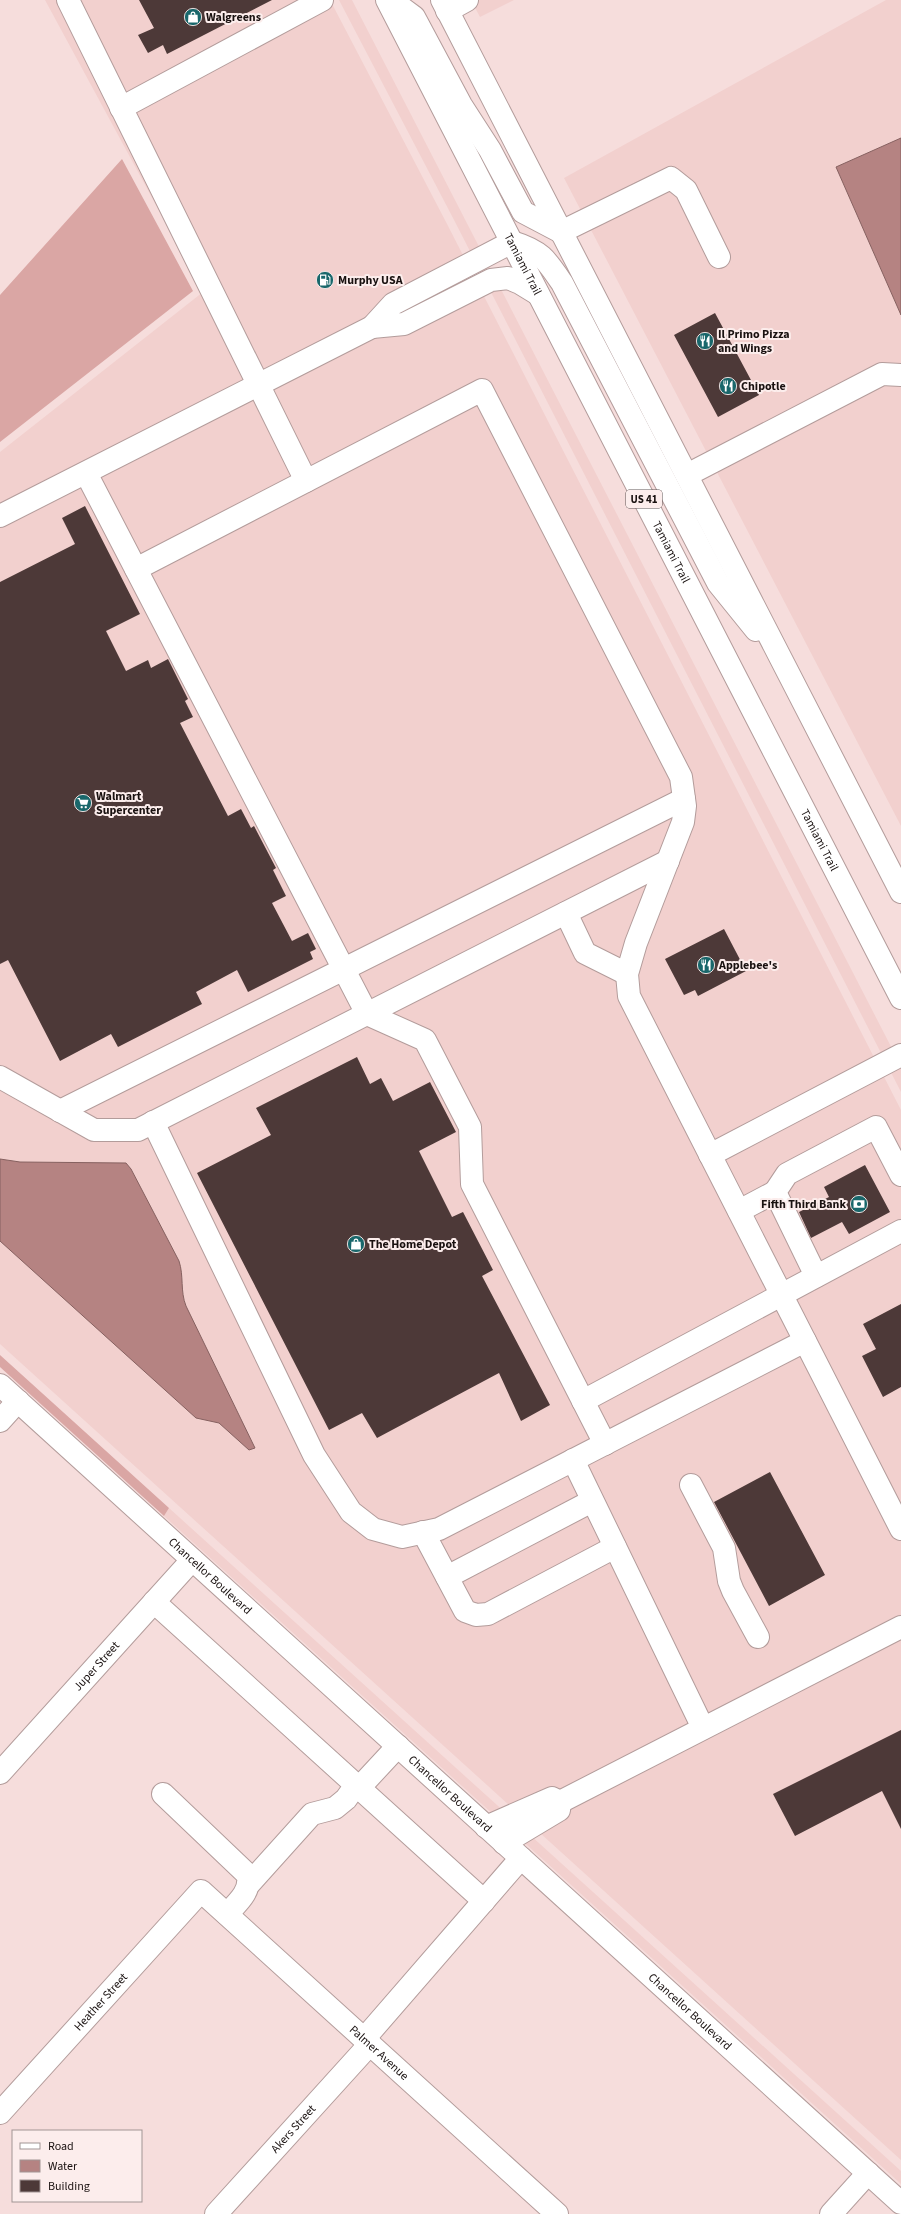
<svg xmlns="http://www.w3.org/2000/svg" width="901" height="2214" font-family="'Source Sans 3',sans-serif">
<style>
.built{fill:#f2d0ce}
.forest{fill:#daa6a4}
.water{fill:#b58382;stroke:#866160}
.building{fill:#4d3938}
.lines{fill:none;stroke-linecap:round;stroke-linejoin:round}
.minor-casing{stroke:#b39c9b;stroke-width:24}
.major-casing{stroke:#b39c9b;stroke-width:24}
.minor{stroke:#fff;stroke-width:22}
.major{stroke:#fff;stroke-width:22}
.labels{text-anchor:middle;stroke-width:4;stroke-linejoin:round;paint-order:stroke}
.shield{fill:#fcedec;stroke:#5d5352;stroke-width:1}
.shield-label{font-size:11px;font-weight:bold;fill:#191110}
.poi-label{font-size:12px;font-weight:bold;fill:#191110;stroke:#fcedec;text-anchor:start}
.street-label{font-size:12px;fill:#191110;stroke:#fcedec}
</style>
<rect width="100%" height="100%" fill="#f6dddc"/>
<!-- built -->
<path class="built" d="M45,0h285l116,222 455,888v1050l-901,-816v-892l203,-160z
M339,0h13l549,1066v26l-448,-874z
M471,0h43l-34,17z
M886,0h15v138l-65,29 65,148v511l-337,-648z
M169,1508l732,663v13l-737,-668z"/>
<!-- forest -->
<path class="forest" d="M122,159l71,132 -193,151v-147z
M0,1355l169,153 -5,8 -164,-149z"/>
<!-- water -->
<path class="water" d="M901,138v177l-65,-148z
M0,1159l20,3 106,1 5,6 48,92c5,15 1,30 7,45l69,142 -6,2 -30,-27 -23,-5 -196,-177z"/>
<!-- building -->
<path class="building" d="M139,0h133l-105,54 -4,-9 -15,8 -10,-18 16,-7z
M715,313l44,82 -41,22 -44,-82z
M85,506l55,108 -34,17 20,40 22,-11 3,8 17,-9 20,40 -3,2 8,16 -13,6 48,93 13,-7 10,19 3,-2 22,42 -3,2 13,26 -14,7 20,38 16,-8 8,16 -6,3 3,7 -65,33 -11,-22 -41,22 6,12 -84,43 -7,-13 -51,27 -52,-101 -8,4v-382l75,-38 -13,-26z
M724,929l22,42 -48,25 -3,-6 -11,5 -19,-36z
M357,1057l13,27 11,-6 12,23 37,-19 26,50 -37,19 33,66 11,-5 30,58 -11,6 68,129 -29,16 -22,-48 -122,65 -15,-25 -33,17 -132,-257 74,-38 -15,-27z
M865,1165l25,47 -41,22 -7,-12 -31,16 -12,-26 30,-15 -5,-10z
M901,1304v83l-18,10 -21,-41 14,-7 -13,-25z
M770,1472l55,103 -56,31 -55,-104z
M901,1730v99l-19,-38 -87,45 -22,-42z"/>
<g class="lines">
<defs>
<g id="minor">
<path d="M68,0l238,481"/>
<path d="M447,11l20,-11"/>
<path d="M121,108l201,-108"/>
<path d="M561,232l110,-54 15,12 33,67"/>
<path d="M372,327l32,-3 87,-44 17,-2 12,5 18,11"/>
<path d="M86,473l281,541 58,26 45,87 2,57 133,260"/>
<path d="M687,475l195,-101 19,1"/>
<path d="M0,516l372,-189 21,-23 119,-62"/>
<path d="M136,569l346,-179 199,387 4,29 -2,16 -47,121 -9,31 2,22 272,533"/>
<path d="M566,913l19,40 42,21"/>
<path d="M0,1077l94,53h44l530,-269"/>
<path d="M60,1111l624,-312"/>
<path d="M153,1122l161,333 37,57 22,17 29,8 37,-8 366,-188"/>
<path d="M710,1155l191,-100"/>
<path d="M739,1211l36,-19"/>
<path d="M816,1276l-41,-84 12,-18 89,-47 25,48"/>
<path id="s1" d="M0,1385l901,818"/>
<path d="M583,1401l318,-170"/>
<path d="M0,1421l18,-20"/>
<path d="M573,1460l130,268"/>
<path d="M691,1485l33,63 5,33 4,10 25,46"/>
<path d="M423,1532l42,79 11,4 12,-1 127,-67"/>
<path d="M447,1577l145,-76"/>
<path d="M154,1602l330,299"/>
<path id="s2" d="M0,1773l192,-213"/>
<path d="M359,1788l39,-42"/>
<path d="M163,1794l85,81c3,17 -11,28 -21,39"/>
<path d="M560,1802l341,-175"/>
<path d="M486,1827l66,-29 8,4"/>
<path d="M504,1843l55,-33 1,-8"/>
<path d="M250,1883l62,-69 23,-6 11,-9 10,-14"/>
<path d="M364,2039l157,-181"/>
<path id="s3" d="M0,2113l201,-222 356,323"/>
<path id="s4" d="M216,2214l154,-170"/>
<path d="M831,2214l37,-41"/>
</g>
<g id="major">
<path id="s5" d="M387,0l514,998"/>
<path d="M391,0l23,17 47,88 29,45 33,62 38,20"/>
<path d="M442,0l459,892"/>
<path d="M512,242c29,9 34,17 50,41l156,300 38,47"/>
</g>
</defs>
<!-- minor casing -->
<use href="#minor" class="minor-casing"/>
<!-- major casing -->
<use href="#major" class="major-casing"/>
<!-- minor -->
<use href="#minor" class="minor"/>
<!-- major -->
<use href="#major" class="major"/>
</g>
<!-- icons -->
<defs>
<symbol id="shop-disc" viewBox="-11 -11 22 22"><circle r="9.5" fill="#19676b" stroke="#fcedec"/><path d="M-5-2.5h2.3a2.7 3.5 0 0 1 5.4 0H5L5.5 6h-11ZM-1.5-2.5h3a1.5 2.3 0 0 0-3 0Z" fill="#fff"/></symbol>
<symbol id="fuel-disc" viewBox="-11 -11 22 22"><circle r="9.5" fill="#19676b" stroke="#fcedec"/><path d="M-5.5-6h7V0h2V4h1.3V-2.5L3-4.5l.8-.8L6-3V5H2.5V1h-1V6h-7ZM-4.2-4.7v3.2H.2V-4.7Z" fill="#fff"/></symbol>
<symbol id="restaurant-disc" viewBox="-11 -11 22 22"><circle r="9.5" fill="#19676b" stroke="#fcedec"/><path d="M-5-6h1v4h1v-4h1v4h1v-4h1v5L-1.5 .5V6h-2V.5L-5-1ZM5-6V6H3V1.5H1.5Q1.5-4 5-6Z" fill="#fff"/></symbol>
<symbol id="supermarket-disc" viewBox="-11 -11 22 22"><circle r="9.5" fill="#19676b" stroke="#fcedec"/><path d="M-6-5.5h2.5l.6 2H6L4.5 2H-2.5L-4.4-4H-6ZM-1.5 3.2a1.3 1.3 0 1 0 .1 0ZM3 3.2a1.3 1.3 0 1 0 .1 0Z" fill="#fff"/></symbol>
<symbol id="bank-disc" viewBox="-11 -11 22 22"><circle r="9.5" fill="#19676b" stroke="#fcedec"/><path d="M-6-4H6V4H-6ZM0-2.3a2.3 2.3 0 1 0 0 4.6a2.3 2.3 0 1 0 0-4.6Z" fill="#fff"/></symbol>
</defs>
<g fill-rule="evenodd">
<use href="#shop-disc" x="183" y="7" width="20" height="20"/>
<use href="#fuel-disc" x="315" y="270" width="20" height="20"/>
<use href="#restaurant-disc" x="695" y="331" width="20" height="20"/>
<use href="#restaurant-disc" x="718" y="376" width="20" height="20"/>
<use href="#supermarket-disc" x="73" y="793" width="20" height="20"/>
<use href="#restaurant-disc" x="696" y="955" width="20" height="20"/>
<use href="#bank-disc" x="849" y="1194" width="20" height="20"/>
<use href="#shop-disc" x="346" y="1234" width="20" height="20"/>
</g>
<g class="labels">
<!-- shield labels -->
<rect class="shield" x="626" y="490" width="36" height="18" rx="3"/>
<g class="shield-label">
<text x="644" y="503">US 41</text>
</g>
<!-- poi labels -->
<g class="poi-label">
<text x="206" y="21">Walgreens</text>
<text x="338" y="284">Murphy USA</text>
<text x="718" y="338">Il Primo Pizza<tspan x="718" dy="14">and Wings</tspan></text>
<text x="741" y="390">Chipotle</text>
<text x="96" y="800">Walmart<tspan x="96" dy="14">Supercenter</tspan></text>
<text x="719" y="969">Applebee's</text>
<text x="846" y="1208" text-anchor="end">Fifth Third Bank</text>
<text x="369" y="1248">The Home Depot</text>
</g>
<!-- street labels -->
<g class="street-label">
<text dy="4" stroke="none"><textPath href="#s5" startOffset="297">Tamiami Trail</textPath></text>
<text dy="4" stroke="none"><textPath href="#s5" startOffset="621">Tamiami Trail</textPath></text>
<text dy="4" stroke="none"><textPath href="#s5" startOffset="945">Tamiami Trail</textPath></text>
<text dy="4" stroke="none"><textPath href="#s1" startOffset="284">Chancellor Boulevard</textPath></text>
<text dy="4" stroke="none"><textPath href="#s2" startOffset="144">Juper Street</textPath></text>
<text dy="4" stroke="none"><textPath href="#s1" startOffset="608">Chancellor Boulevard</textPath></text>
<text dy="4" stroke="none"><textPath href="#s3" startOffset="150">Heather Street</textPath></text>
<text dy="4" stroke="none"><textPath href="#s1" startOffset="932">Chancellor Boulevard</textPath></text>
<text dy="4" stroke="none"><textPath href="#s3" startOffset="540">Palmer Avenue</textPath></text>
<text dy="4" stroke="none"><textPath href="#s4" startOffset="115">Akers Street</textPath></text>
</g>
</g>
<!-- legend -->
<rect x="12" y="2130" width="130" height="72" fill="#fcedec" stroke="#a19594"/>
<rect x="20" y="2143" width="20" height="6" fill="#ffffff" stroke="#a19594"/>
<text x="48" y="2150" font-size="12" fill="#191110">Road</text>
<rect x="20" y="2160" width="20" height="12" fill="#b58382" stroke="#a19594"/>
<text x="48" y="2170" font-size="12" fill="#191110">Water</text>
<rect x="20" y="2180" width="20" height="12" fill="#4d3938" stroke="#a19594"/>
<text x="48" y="2190" font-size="12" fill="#191110">Building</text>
</svg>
